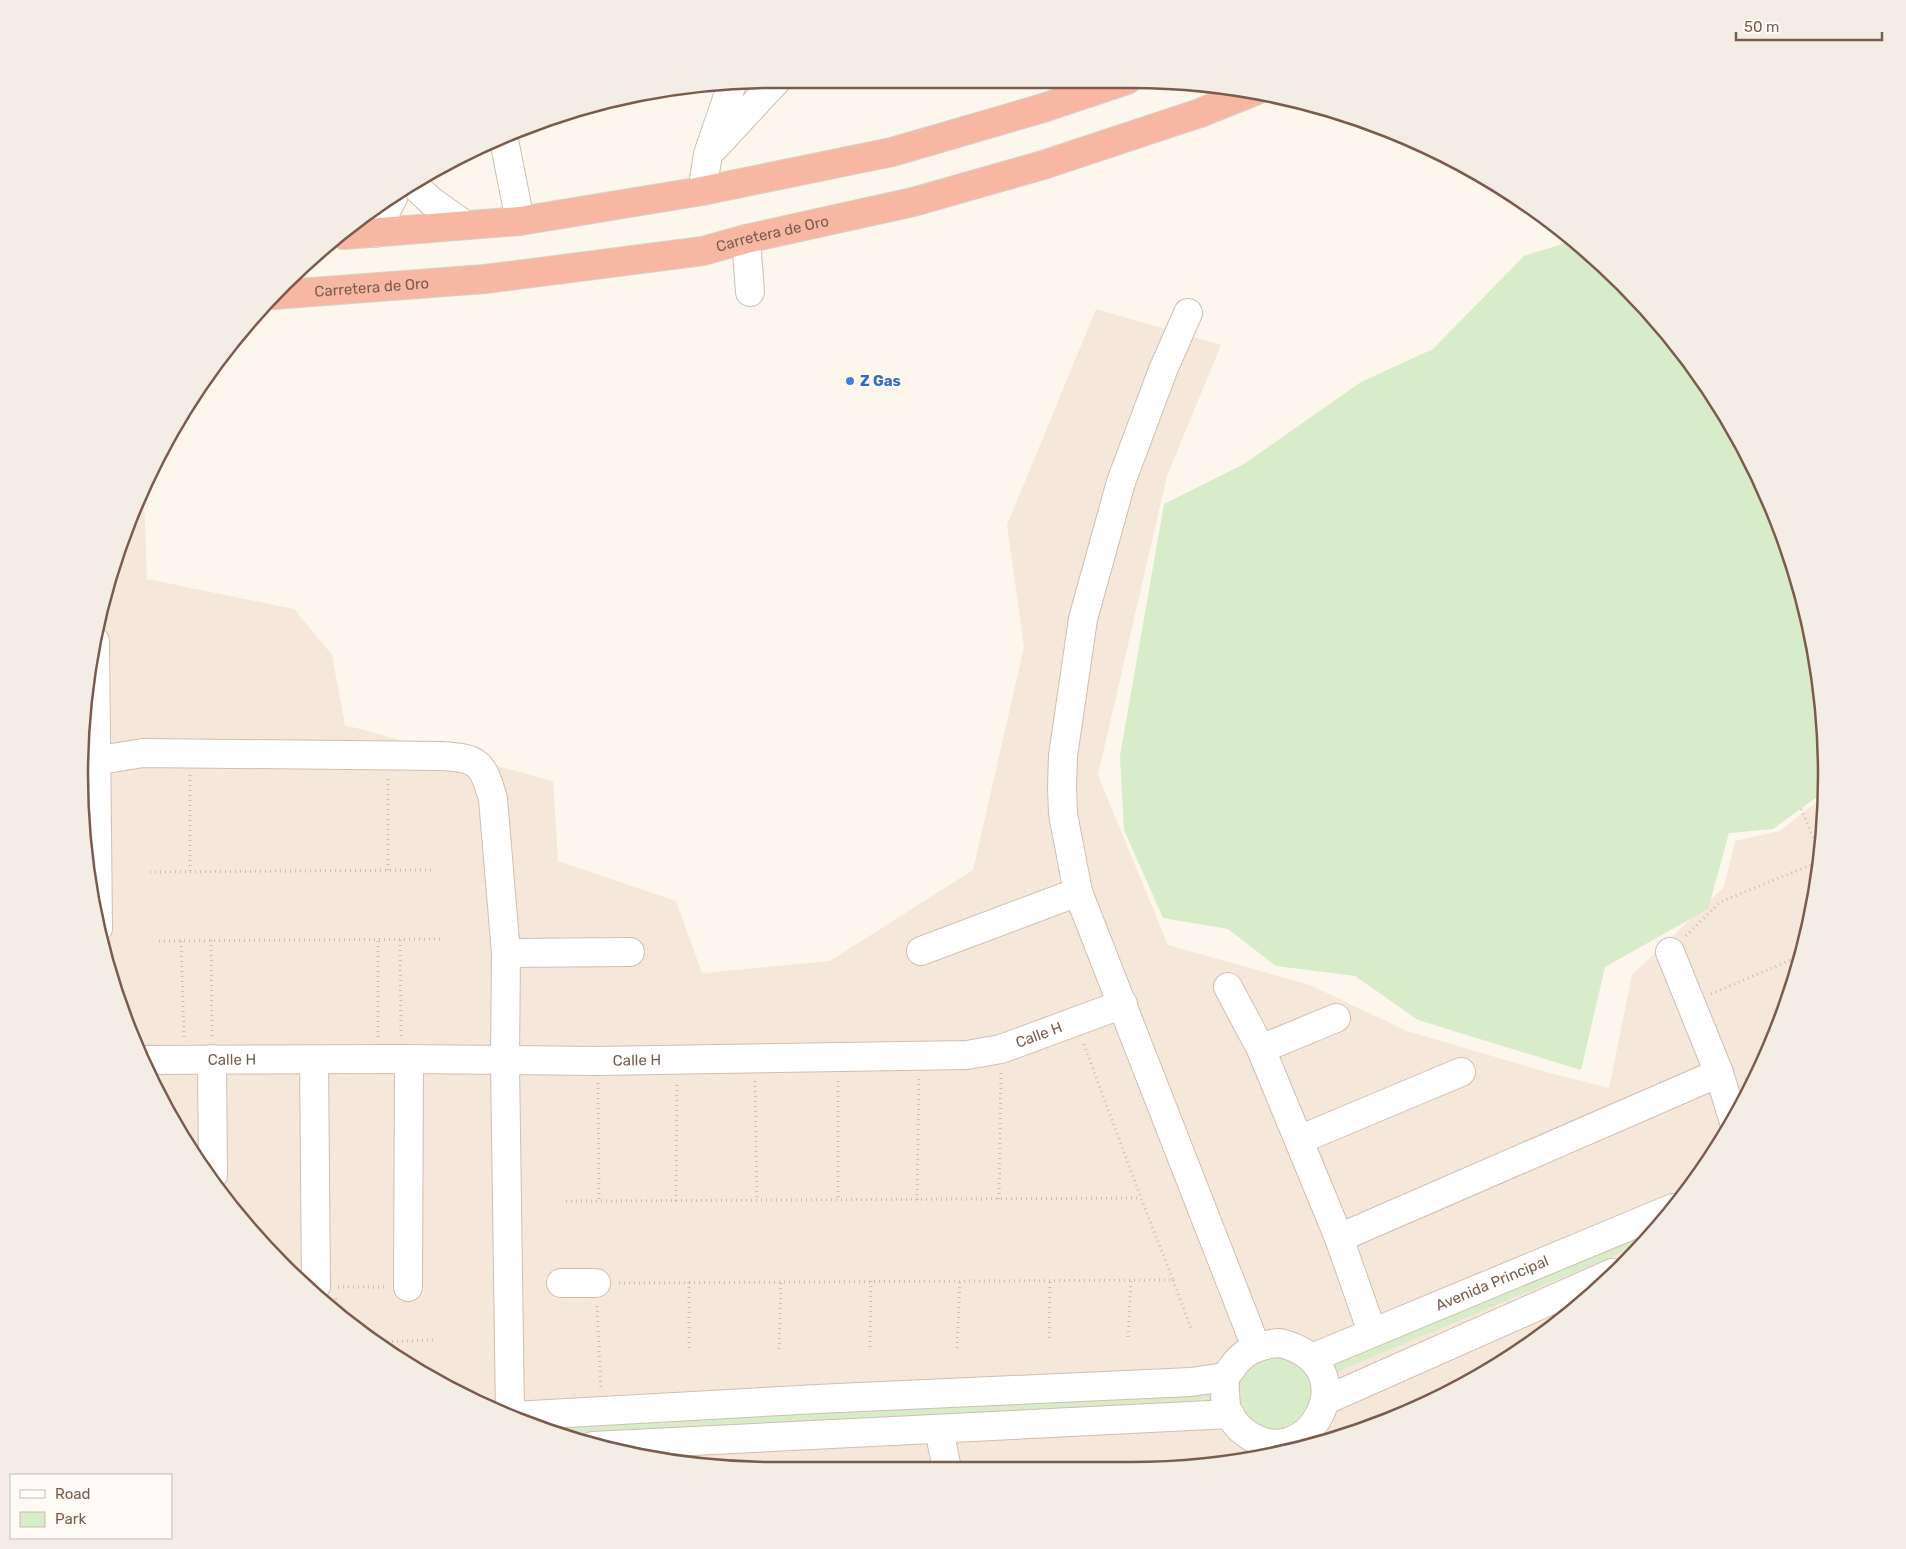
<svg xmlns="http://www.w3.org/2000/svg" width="1906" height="1549" font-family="Rubik,sans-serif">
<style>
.residential{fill:#f5e8da}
.green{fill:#d8ecc9}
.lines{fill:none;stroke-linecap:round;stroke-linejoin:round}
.minor-casing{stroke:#d1beb0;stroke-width:30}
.highway-casing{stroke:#dad1cd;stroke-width:30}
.path{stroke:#d9b8a5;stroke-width:3;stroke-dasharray:1 4;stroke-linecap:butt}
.minor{stroke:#fff;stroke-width:28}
.highway{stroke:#f7b7a3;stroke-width:28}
.shop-dot{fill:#3f7fe0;stroke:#fffaf3;stroke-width:2}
.labels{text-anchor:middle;stroke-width:4;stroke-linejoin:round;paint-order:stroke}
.street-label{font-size:15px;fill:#7a5c4d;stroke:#fffaf3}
.shop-label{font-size:15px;font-weight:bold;fill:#366cbe;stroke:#fffaf3;text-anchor:start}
.rim{fill:none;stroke:#7a5c4d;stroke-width:2.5}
</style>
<rect width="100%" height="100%" fill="#fdf6ec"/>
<!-- residential -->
<path class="residential" d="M1096,309l125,36 -54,131 -69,299 70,170 142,40 97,46 143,42 59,15 23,-113 92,-88 11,-46 45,-10 44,-35 -3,69 -31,133 -56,124 -79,111 -100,93 -116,72 -127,48 -135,23h-448l-134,-22 -128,-48 -116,-73 -100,-93 -100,-151 -59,-171 -12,-182 23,-135 41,-99 3,84 147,30 38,46 13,70 208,56 5,80 118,40 26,72 128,-12 143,-91 51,-223 -17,-122z"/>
<!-- green -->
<path class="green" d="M1575,240l15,12 94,99 71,116 48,127 23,135 -2,63 -51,37 -44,4 -21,76 -103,58 -24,103 -163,-50 -63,-44 -79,-10 -48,-37 -65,-11 -39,-88 -4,-74 44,-252 80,-40 117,-82 72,-33 91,-93z
M1662,1222l-7,11 -11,10 -303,127 -9,8 -8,-16z
M1278,1352l31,20 4,25 -12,22 -11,7 -12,3 -13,-1 -11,-6 -10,-9 -5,-11 -2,-12 2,-12 6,-11z
M1211,1392c2,5 2,11 -4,14l-637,31 -30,-11z"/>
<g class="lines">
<defs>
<g id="minor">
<path d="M504,140l16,81"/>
<path d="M714,148l64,-69"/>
<path d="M412,183l19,18 34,24"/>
<path d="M702,191l6,-37 24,-70"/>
<path d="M374,233l19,-35"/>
<path d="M746,239l4,53"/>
<path d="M1188,313l-25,57 -42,112 -38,137 -20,137 -1,30 1,28 15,78 178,455"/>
<path d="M95,641l3,287"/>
<path d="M82,763l61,-10 298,3c38,2 42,7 52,43l13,154 -1,109 5,353"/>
<path d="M921,951l157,-59"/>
<path d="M1670,952l49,121 15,49"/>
<path d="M506,953l124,-1"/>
<path d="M1228,987l33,62 78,189 33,94"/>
<path d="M1261,1049l75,-31"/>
<path d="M212,1059l1,116"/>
<path id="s1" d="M143,1060l258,-1 196,2 370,-6 34,-6 122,-45"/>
<path d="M314,1060l2,226"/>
<path d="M1299,1140l162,-68"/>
<path d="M1339,1238l380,-165"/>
<path d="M561,1283h35"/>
<path d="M408,1287l1,-227"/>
<path d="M1280,1343c92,22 26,139 -37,88 -7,-5 -12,-14 -17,-21 0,-10 -2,-21 -1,-31 1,-4 4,-7 6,-10 12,-18 28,-25 49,-26z"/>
<path id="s2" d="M1312,1358l361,-150"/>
<path d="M1326,1400l286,-127"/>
<path d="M513,1416l304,-17 374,-17 34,-5"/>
<path d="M939,1429l8,40"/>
<path d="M593,1446l637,-32"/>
</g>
<g id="highway">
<path d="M344,235l176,-14 182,-30 190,-39 151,-44 84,-28"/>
<path id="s3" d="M273,295l212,-16 218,-28 43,-12 167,-37 130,-37 157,-52 55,-22"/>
</g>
</defs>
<!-- minor casing -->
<use href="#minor" class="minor-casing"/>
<!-- highway casing -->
<use href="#highway" class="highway-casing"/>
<!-- path -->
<path class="path" d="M190,775v97
M388,779v92
M1801,809l21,49
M150,872l282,-2
M1686,936l34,-34 101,-41
M211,940l1,98
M400,940l1,96
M159,941l284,-2
M181,941l3,96
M1711,994l89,-38
M378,1037v-97
M1745,1079l11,-4
M755,1081l2,119
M838,1081v119
M598,1083l1,118 542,-3
M999,1199l2,-127
M917,1200l2,-122
M566,1201h33
M676,1201l1,-120
M1173,1280l19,51
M689,1282v70
M619,1283l554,-3 -32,-82 -58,-156
M338,1287h49
M336,1298v15
M597,1306l4,84
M1128,1337l3,-57
M1049,1338l1,-58
M377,1342l56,-2
M870,1347l1,-66
M957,1348l3,-67
M779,1349l2,-67"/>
<!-- minor -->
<use href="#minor" class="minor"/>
<!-- highway -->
<use href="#highway" class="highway"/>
</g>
<!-- markers -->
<circle class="shop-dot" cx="850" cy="381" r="5"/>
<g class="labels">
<!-- street labels -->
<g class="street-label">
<text dy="5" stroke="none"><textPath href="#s3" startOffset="504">Carretera de Oro</textPath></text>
<text dy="5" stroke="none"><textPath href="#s3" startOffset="99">Carretera de Oro</textPath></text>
<text dy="5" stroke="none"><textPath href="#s1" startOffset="899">Calle H</textPath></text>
<text dy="5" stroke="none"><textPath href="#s1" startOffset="89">Calle H</textPath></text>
<text dy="5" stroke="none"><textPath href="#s1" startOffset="494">Calle H</textPath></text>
<text dy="5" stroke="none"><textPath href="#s2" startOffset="195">Avenida Principal</textPath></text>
</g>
<!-- shop labels -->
<g class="shop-label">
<text x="860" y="386">Z Gas</text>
</g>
</g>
<!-- crop -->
<path d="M0 0H1906V1549H0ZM775 88H1131A687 687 0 0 1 1818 775V775A687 687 0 0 1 1131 1462H775A687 687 0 0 1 88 775V775A687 687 0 0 1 775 88Z" fill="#f4ede6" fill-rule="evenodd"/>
<path class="rim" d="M775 88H1131A687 687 0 0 1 1818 775V775A687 687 0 0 1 1131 1462H775A687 687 0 0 1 88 775V775A687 687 0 0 1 775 88Z"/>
<!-- legend -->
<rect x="10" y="1474" width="162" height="65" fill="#fffaf3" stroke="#cabbb1"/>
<rect x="20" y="1490" width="25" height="8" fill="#ffffff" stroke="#cabbb1"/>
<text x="55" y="1499" font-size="15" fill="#7a5c4d">Road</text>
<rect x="20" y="1512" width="25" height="15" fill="#d8ecc9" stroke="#cabbb1"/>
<text x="55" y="1524" font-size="15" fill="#7a5c4d">Park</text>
<!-- scale -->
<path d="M1736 32v8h146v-8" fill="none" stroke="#7a5c4d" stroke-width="2.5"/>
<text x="1744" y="32" font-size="15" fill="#7a5c4d" stroke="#fffaf3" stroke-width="4" paint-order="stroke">50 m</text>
</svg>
